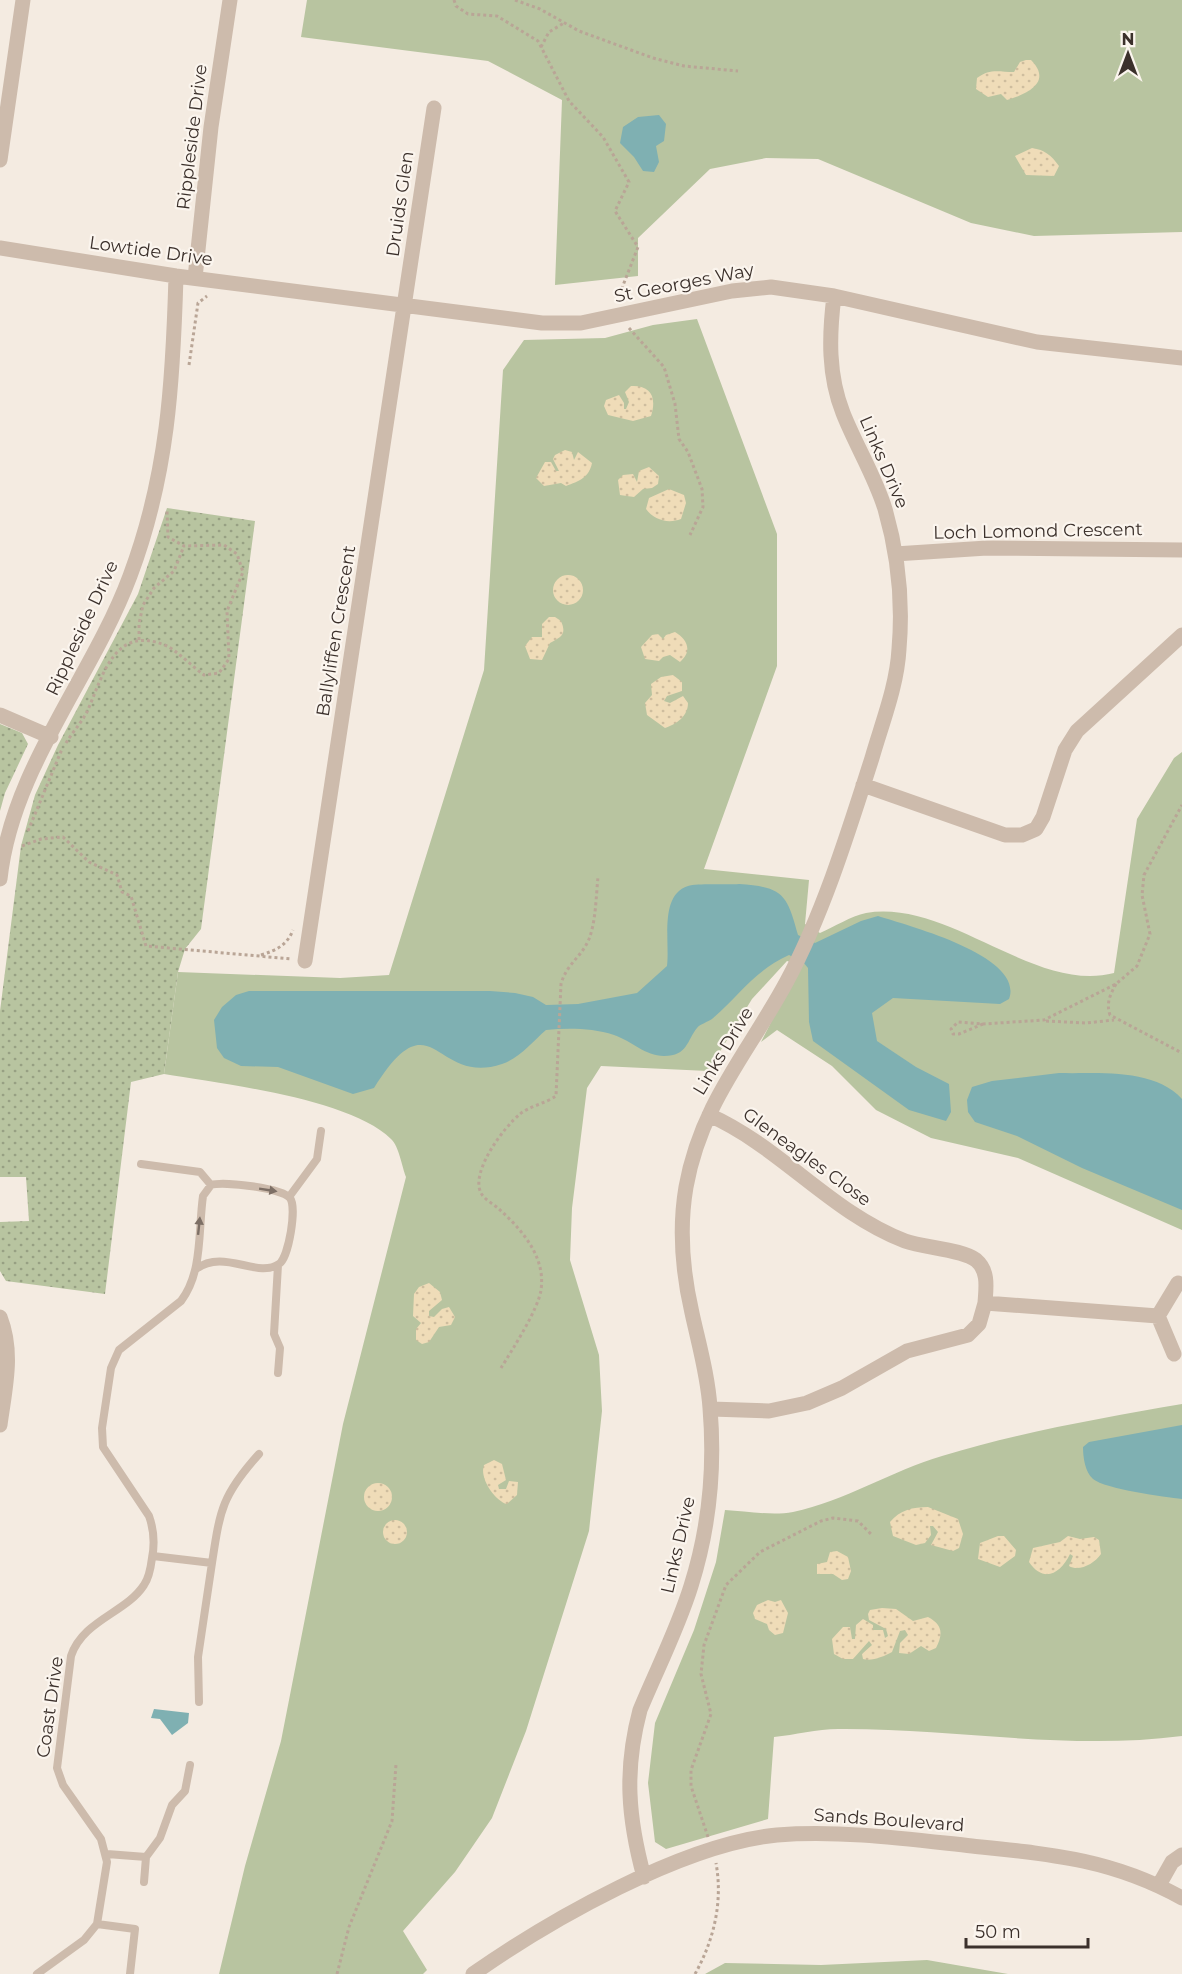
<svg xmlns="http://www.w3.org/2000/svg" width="1182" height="1974" font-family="Montserrat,sans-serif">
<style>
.grass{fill:#b8c4a0}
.sand{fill:url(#sand-dots)}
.park{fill:url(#park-dots)}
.water{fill:#7fb0b2}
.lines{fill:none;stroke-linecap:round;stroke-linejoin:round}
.path{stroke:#b9a596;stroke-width:3;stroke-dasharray:3 3;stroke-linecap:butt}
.service{stroke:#cdbbac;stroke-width:8}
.minor{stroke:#cdbbac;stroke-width:15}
.oneway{fill:#7d6f65}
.labels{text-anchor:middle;stroke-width:4.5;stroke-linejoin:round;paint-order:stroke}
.street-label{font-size:18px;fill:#3b302b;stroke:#fbf5ee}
</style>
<defs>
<pattern id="sand-dots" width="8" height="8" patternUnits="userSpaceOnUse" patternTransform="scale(1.5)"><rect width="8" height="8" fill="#efdcb8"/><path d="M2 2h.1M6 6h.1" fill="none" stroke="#cebd9e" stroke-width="1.8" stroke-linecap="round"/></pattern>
<pattern id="park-dots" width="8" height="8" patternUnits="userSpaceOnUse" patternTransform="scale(1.5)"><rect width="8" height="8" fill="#b8c4a0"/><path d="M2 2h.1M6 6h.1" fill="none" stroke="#97a083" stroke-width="1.8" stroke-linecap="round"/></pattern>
</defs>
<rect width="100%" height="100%" fill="#f4ebe1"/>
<!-- grass -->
<path class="grass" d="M307,0h875v232l-148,4 -63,-13 -153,-64 -52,-1 -56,11 -72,69v38l-83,9 7,-185 -74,-39 -187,-24z
M697,319l80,215v132l-73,203 105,11 -4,44 15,9c14,-6 31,-17 46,-20 83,-14 169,81 248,60l23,-154 37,-61 8,-6v478l-164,-72 -87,-20 -55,-28 -44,-44 -55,-36 -16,12 39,-77 -13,-4 -35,38 -44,72 -107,-5 -14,22 -15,120 -2,52 29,95 3,56 -13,120 -63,200 -34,87 -37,54 -52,59 24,39 -4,4h-204l26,-108 36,-125 62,-317 63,-247c-4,-10 -7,-31 -15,-38 -42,-41 -169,-55 -227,-65l14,-102 162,6 49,-3 95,-305 19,-300 21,-30 81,-2 48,-13z
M1182,1404v332c-114,15 -230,-8 -344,-7 -21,0 -43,6 -64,8l-6,82 -102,30 -11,-7 -7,-59 7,-60 39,-93 22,-68 9,-52c21,1 47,6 68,2 52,-11 98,-41 149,-56 79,-24 159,-38 240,-52z
M927,1960l81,14h-303l20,-11 96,2z"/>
<!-- sand -->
<path class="sand" d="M1026,60h5c23,23 -7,35 -24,40l-6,-6 -13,3 -12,-8 1,-11c13,-10 22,-6 37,-6l6,-10z
M1032,148c13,2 19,7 27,18l-5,10 -28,-1 -11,-19z
M631,386c20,-1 26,11 20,30l-18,5 -25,-6 -4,-9 2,-6 13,-5 5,8v6h2l3,-7 -4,-10z
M565,450l7,2 2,8 4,-8 14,11c-3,15 -13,18 -26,23l-5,-3 -17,3 -8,-8 9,-16h6l5,9h3l-6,-12 2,-4z
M649,467l10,9 -1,8 -6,4 -9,1 -9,8 -14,-2 -2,-15 5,-5 10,-1 4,8 2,-11z
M669,489l15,6 2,8 -5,16c-13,5 -27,1 -35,-10l3,-11z
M553 590a15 15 0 1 1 30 0a15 15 0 1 1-30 0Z
M549,617h6l6,4c6,14 0,16 -11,22l-8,17 -12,-1 -5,-13 7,-9h10v-13z
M675,632c12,7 18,19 5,30l-10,-7 -7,2 -4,4 -14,-2 -4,-12 11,-12 6,-1 5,5 3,-4z
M673,675l9,7v9l-15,5 -3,5 6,2 13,-7 5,7c0,13 -11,21 -23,25l-18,-13 -2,-12 7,-8 -1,-11 10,-7z
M429,1283l11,9 2,8 -13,11v5l5,1 8,-8 7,-2 6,10 -4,8 -12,2 -10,15 -7,2 -6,-4v-11l5,-6 -8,-7 1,-22 5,-7z
M494,1460l8,4 4,16 -8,5 1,4h7l3,-8 9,1 -1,13 -10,9c-12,-3 -28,-26 -23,-39z
M364 1497a14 14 0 1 1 28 0a14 14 0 1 1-28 0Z
M928,1507l30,12 5,15 -4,14 -6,3 -22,-6 7,-13 -5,-6h-3l1,9 -6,8 -9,2 -23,-9 -3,-14c10,-12 23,-15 38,-15z
M383 1532a12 12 0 1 1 24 0a12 12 0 1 1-24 0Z
M998,1536h6l12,14 -1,6 -15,11 -22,-8 2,-16z
M1068,1536l12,3 14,-2 5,3 2,14c-7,10 -22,18 -32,12l4,-10 -3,-2c-9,19 -26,30 -41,8l4,-14 27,-6z
M837,1551l11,6 3,14 -3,8 -6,1 -9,-6h-16v-10l10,-2 3,-10z
M768,1600l7,2 6,-2 7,13 -5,20 -8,2 -6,-5 -2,-6 -12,-5 -2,-6 4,-8z
M882,1608l14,1 17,12 15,-4c15,8 15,17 8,31l-7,3 -8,-5 -12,8 -10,-1 1,-10 8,-8 -3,-5 -5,1 -8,21c-7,4 -21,10 -29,7l-1,-5 10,-9 -3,-4 -16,18h-10l-9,-5 -2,-15 11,-12h7l2,12h3l1,-14 7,-6 10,6v5h10l2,8 3,-2 -2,-7 -17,-9 -1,-6 2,-4z"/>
<!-- park -->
<path class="park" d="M167,508l88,13 -54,408 -16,20 -7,23 -14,102 -33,8 -26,212 -99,-13 -6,-10v-49l29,-1 -3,-44h-26v-166l21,-165 14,-51 23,-50 80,-151z
M0,724l22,9 6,11 -23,49 -5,18z"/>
<!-- water -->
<path class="water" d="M659,115l7,9 -2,17 -8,5 3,16 -5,10 -11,-1 -9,-14 -14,-14 3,-16 15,-10z
M739,884c44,3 48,10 59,51l17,8 46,-22 17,-5c31,10 147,40 131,83l-9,5 -107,-6 -21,15 5,28 39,26 33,17 2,28 -5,9 -37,-11 -96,-69 -4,-19 -1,-54 -5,-6 -14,-7c-35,16 -48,39 -77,64 -4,3 -12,5 -15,9 -10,12 -9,28 -33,28 -19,0 -32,-15 -50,-21 -22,-7 -46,-7 -68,-5 -14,12 -26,28 -44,34 -68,23 -69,-70 -128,24l-21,6 -75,-27 -37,-1 -17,-8 -7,-10 -3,-28 8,-13 14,-12 13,-4h241l25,2 18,4 13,8 32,-1 59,-11 30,-27c3,-24 -8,-71 21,-80 9,-3 39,-1 51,-2z
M1059,1073c39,1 95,-5 123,26v111l-100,-42 -65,-32 -42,-14 -7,-10 -1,-12 5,-13 20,-6z
M1182,1425v74c-17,-2 -77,-10 -89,-20 -8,-7 -10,-22 -10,-32l6,-5z
M154,1709l35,4 -1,10 -16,12 -12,-16 -9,-1z"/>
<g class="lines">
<!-- path -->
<path class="path" d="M454,0l2,6 12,8 29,2 41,25 31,60 34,36 26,45 -14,29 23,36 -16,41v10
M515,0l25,9 39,22 74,27 31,8 54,5
M541,47l8,-15 15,-9
M629,328l35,39 11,37 4,35 9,13 14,37 1,18 -13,28
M189,365l9,-62 9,-7
M139,640v-16l4,-19 11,-17 20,-17 10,-25
M66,743c6,-10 15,-20 21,-31 16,-36 27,-89 80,-66 10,5 26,21 37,29l15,-2 10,-14 -2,-48 16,-39 -6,-18 -13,-9 -40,1 -16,-9 -1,-26
M28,831l34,-82
M22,846l19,-7 22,-2 26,25 28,13 5,17 9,4 15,50 146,13
M261,955c16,-5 26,-10 32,-25
M1116,984c-6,11 -10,19 -6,31l72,38
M1046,1021l40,2 28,-3
M983,1024l-24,10h-6l-2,-5 7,-7 25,2 61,-4 72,-36 21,-18 13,-32 -8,-39 2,-20 38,-70
M501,1368c11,-18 37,-58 40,-78 5,-34 -20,-61 -43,-82 -5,-4 -14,-9 -17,-15 -11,-21 23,-66 39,-79 8,-7 26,-11 36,-18l5,-112c6,-21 20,-26 28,-45 7,-18 7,-43 9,-62
M708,1837l-17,-51v-16l20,-56 -10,-40 3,-29 22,-60 34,-33 61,-31 12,-3 25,3 13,13
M337,1974l12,-47 43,-106 4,-57
M695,1974c19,-34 28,-72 21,-111"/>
<!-- service -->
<path class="service" d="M141,1164l59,8 11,13
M289,1197l28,-38 4,-28
M278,1265l-4,69 6,14 -2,25
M153,1556l59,7c8,-53 10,-68 47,-109
M199,1702l-1,-45 14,-94
M107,1854l39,3 14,-19 12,-33 13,-14 5,-26
M144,1882l2,-25
M97,1924l38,5 -5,45
M37,1974l47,-34 13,-16 10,-62 -6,-23 -38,-54 -6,-17 14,-112c12,-36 55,-43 73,-71 5,-7 7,-19 8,-27 3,-15 2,-28 -3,-42l-46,-69 -1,-19 9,-60 8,-18 62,-49c22,-29 17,-70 22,-105l8,-11c12,-4 71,3 79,13 7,9 -1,59 -11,66 -22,15 -55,-16 -83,5"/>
<!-- minor -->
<path class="minor" d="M0,160l23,-160
M0,248l176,28 366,47h39l151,-32 39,-4 63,9 203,46 145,16
M195,278l16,-151 19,-127
M895,554l92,-6 195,2
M0,715l51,22
M863,785l142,50h17l14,-6 7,-12 22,-67 12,-19 105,-96
M0,879c12,-111 92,-201 130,-303 38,-101 43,-195 46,-300
M305,961l129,-853
M709,1115c72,32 121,97 196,126 19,7 57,8 71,19 13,11 10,28 9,43l173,13
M0,1317c14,36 5,71 0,108
M1174,1354l-16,-38 20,-33
M711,1409l58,2 38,-8 35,-15 65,-37 61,-16 11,-11 6,-21
M644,1877c-16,-59 -20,-107 -4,-167 17,-41 38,-82 51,-124 18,-57 24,-118 19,-178 -2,-32 -11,-63 -18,-95 -9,-39 -13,-85 -6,-126 15,-84 63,-135 101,-206 36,-67 62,-151 85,-223 10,-35 25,-72 27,-109 4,-46 -1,-95 -14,-140 -10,-33 -29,-63 -42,-96 -15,-38 -14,-77 -9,-117
M1159,1885l13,-23 10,-7
M473,1974c77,-54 210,-130 304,-139 65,-5 130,4 195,11 78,8 140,13 210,52"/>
</g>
<!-- one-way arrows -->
<defs><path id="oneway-solid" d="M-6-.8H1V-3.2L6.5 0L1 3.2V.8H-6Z" transform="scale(1.5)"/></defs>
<g class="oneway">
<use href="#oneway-solid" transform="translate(268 1190) rotate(9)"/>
<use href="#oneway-solid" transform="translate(199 1226) rotate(-84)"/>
</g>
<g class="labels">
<!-- street labels -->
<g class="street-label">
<text transform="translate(192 137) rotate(-83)" y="6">Rippleside Drive</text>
<text transform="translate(400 204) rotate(-82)" y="6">Druids Glen</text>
<text transform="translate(151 251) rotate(8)" y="6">Lowtide Drive</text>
<text transform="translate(684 283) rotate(-11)" y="6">St Georges Way</text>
<text transform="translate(884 462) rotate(67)" y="6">Links Drive</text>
<text transform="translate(1038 531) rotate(-1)" y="6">Loch Lomond Crescent</text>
<text transform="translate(82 628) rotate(-65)" y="6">Rippleside Drive</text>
<text transform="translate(336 631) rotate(-81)" y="6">Ballyliffen Crescent</text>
<text transform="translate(723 1051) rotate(-59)" y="6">Links Drive</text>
<text transform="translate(807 1157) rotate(36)" y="6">Gleneagles Close</text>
<text transform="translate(678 1545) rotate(-77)" y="6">Links Drive</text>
<text transform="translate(50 1707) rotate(-82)" y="6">Coast Drive</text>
<text transform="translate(889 1820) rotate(4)" y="6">Sands Boulevard</text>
</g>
</g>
<!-- north arrow -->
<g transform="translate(1128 54)" stroke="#fbf5ee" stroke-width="4.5" paint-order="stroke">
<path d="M0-4.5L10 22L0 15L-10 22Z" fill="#3b302b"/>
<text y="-9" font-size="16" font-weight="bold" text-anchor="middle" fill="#3b302b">N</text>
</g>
<!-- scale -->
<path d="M966 1938v9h122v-9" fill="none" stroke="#3b302b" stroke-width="3"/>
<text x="975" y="1938" font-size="18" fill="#3b302b" stroke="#fbf5ee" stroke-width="4.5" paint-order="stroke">50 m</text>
</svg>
